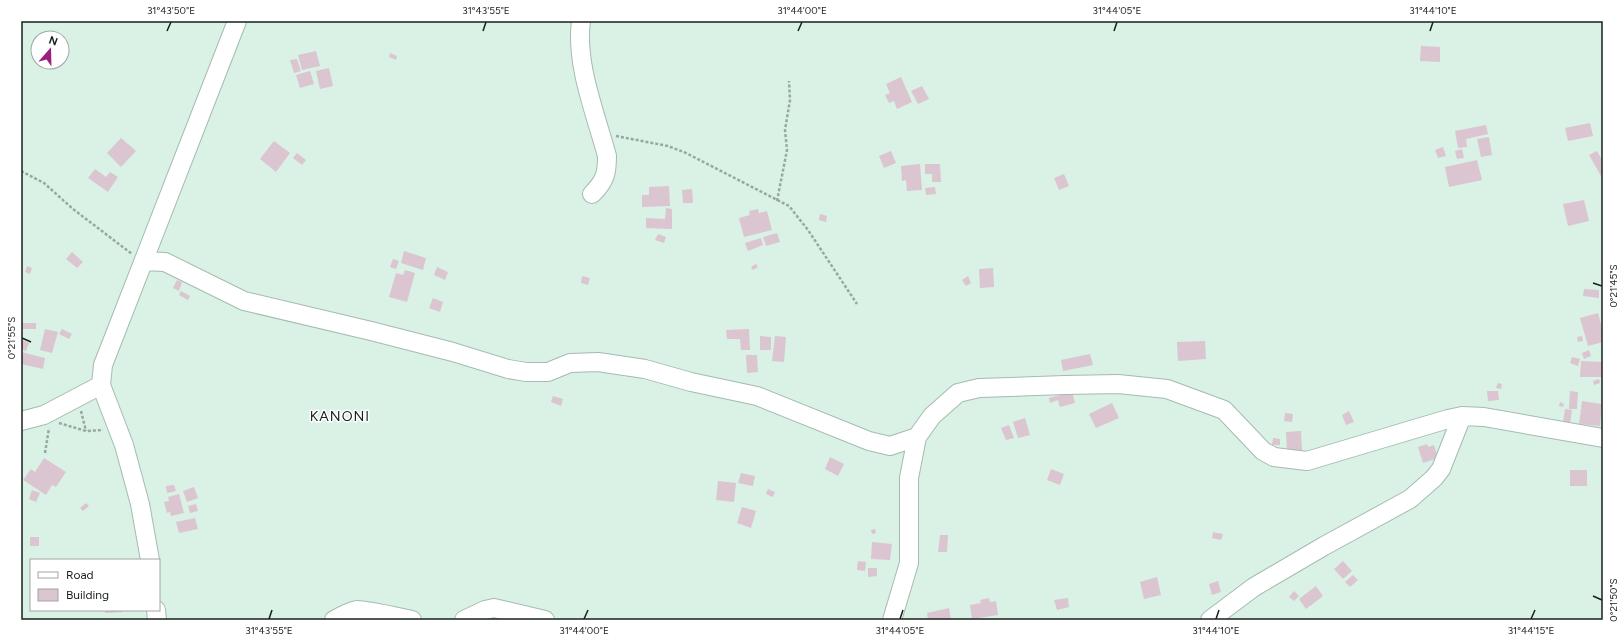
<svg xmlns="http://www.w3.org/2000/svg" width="1624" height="641" font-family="Figtree,sans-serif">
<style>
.building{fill:#dac5d1}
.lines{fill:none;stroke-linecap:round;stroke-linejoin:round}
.minor-casing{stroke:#a4bbb0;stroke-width:20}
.path{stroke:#96a8a0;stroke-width:2.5;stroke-dasharray:3 2;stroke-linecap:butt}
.minor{stroke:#fff;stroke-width:18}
.ticks{fill:none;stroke:#17201c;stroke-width:1.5}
.labels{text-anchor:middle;stroke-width:3;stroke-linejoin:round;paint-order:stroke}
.quarter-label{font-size:14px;letter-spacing:1px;fill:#17201c;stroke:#fff}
.neatline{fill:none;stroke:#17201c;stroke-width:1.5}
.ticks-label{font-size:10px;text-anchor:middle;fill:#17201c}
</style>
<rect width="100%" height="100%" fill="#daf1e6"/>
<!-- building -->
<path class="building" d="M1421,46l19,1v15l-20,-1z
M316,51l4,15 -18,4 -4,-15z
M390,53l7,3 -1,4 -7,-3z
M297,59l4,12 -7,2 -4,-13z
M329,68l4,18 -13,3 -4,-18z
M310,71l4,13 -14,4 -4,-13z
M901,77l11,25 -15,7 -3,-8 -5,2 -4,-8 5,-2 -4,-9z
M922,86l7,13 -11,5 -7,-13z
M1590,123l3,13 -25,5 -3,-13z
M1486,125l2,9 -22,5 1,8 -9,1 -3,-17z
M1489,137l3,18 -11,2 -4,-18z
M121,138l15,13 -15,16 -14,-14z
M274,141l16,12 -14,19 -16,-13z
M1443,147l3,9 -8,2 -3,-8z
M1462,149l2,9 -7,1 -2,-8z
M891,151l5,12 -12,5 -5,-12z
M1597,151l6,11v13l-2,1 -12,-21z
M297,153l9,7 -4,5 -9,-7z
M1477,160l5,20 -33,7 -4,-20z
M920,164l2,26 -15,1 -1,-11 -4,1 -1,-15z
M925,164h15l1,18h-9v-8h-7z
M95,169l11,8 4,-5 8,5 -10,15 -20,-14z
M1064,174l5,12 -10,4 -5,-12z
M669,186l1,20 -28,1v-12h7v-8z
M935,187l1,7 -10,1 -1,-7z
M692,189l1,14h-10l-1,-13z
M1584,200l5,21 -21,5 -5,-22z
M666,208l6,1v20l-26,-1v-10l19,1z
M758,209l1,4 8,-2 5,19 -28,7 -5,-19 11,-3 -1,-4z
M820,214l7,2 -1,6 -7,-2z
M777,233l3,9 -14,4 -3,-9z
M658,234l8,3 -2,6 -9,-3z
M761,238l2,7 -15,6 -3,-8z
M404,251l22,7 -3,12 -22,-7z
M72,252l11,10 -6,6 -11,-9z
M393,259l6,2 -3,8 -6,-2z
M756,264l2,3 -5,3 -2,-3z
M27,266l5,2 -2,6 -5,-2z
M437,267l11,5 -3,8 -11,-5z
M993,268l1,19 -14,1 -1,-19z
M405,270l10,3 -8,29 -18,-5 7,-24 7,2z
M582,276l8,2 -2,7 -7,-2z
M968,276l3,7 -5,3 -4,-6z
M177,280l5,2 -3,9 -6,-3z
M1584,289l15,1v8l-16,-2z
M181,291l9,5 -2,4 -9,-5z
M433,298l10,4 -3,10 -11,-4z
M1598,313l5,19v10l-15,4 -8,-28z
M21,323h15v6h-15z
M45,329l13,3 -6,21 -12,-3z
M62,329l10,5 -3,5 -10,-5z
M749,329l1,21h-9l-1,-11h-13l-1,-9z
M760,336l11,1v13h-11z
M775,336l11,1 -2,25 -12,-1z
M1582,336l1,5 -5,1 -1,-5z
M22,340l7,3 -3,8 -5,-2z
M1205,341l1,18 -28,2 -1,-19z
M1589,350l2,6 -7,3 -2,-6z
M21,352l24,6 -2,11 -22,-5z
M1090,354l3,11 -30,6 -2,-11z
M746,355h11l1,17 -11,1z
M1572,357l8,2 -2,7 -8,-3z
M1581,361l22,1v15h-23z
M1599,379l1,4 -6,2 -1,-4z
M1498,383l4,1 -1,5 -5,-1z
M1487,391h11l1,9 -11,1z
M1570,391l8,1 -1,17h-8z
M1072,392l3,11 -15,4 -2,-7 -8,3 -1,-5z
M553,396l10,3 -2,7 -10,-4z
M1582,401l20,3 -2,22 -21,-2z
M1560,402l4,2 -1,3 -4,-1z
M1112,403l7,15 -23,10 -7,-14z
M1565,409l7,1 -2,14 -7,-2z
M1349,411l5,11 -8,3 -4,-10z
M1285,413l8,1 -1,8 -8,-1z
M1025,418l5,17 -12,3 -5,-16z
M1009,425l5,13 -8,2 -5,-12z
M1301,431l1,19 -15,1 -1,-19z
M1273,438l7,1v6h-8z
M1427,444l1,3 6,-2 4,13 -15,5 -5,-16z
M830,457l14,7 -6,12 -13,-7z
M44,458l22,14 -10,15 -4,-2 -6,10 -23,-15 8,-11 4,3z
M1051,469l13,5 -4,11 -13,-5z
M1570,470h17v16h-17z
M741,473l14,3 -2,10 -15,-3z
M718,481l18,2 -2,19 -18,-2z
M174,485l2,6 -9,2 -1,-7z
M194,487l4,11 -11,4 -4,-11z
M768,489l7,3 -2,5 -7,-3z
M32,490l8,3 -4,9 -7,-3z
M179,494l5,19 -13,3 -1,-4 -3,1 -3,-11 5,-1 -1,-4z
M86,503l3,3 -6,5 -3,-3z
M196,504l2,7 -8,2 -2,-7z
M742,507l14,4 -5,17 -14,-5z
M195,518l3,11 -19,4 -3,-11z
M875,529l1,4 -4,1 -1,-4z
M1213,532l10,2 -2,6 -9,-2z
M940,535h8l-1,17h-9z
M30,537h9v9h-9z
M872,542l20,2 -2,16 -19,-1z
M858,561l8,1 -1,9 -8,-1z
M1343,561l9,10 -9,8 -9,-10z
M868,568h9v8l-9,1z
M1353,575l5,5 -8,7 -5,-5z
M1157,577l4,18 -17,4 -4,-17z
M1218,581l3,11 -9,3 -3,-11z
M1316,586l7,10 -17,13 -7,-10z
M1294,591l5,5 -5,5 -5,-4z
M989,598l1,4 6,-1 2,14 -26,4 -2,-14 11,-2 -1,-3z
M1068,598l1,9 -12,3 -3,-10z
M949,608l2,12h-23l-1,-7z
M105,610h18v2l-18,1z"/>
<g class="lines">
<defs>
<path id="minor" d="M581,21c-6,43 15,94 26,135 0,18 -2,25 -15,38
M144,261l21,1 79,39 127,30 82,21 55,17 18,3h22l22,-9 28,-1 47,7 46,13 66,14 112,45 21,5 27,-9
M21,421l23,-6 57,-30
M150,560l-10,-56 -16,-59 -23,-60 2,-20 134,-344
M156,610l1,10
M334,620c7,-4 14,-8 23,-10 6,-1 45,8 55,10
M464,620l21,-10 9,-2 51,12
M892,620l17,-57v-85l8,-41 15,-21 26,-23 21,-5 86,-3 53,-1 49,5 57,21 39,41 11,6 33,4 141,-42 14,-3 22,1 119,21
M1210,620l44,-33 70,-41 86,-47 24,-21 7,-9 21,-53"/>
</defs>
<!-- minor casing -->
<use href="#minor" class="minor-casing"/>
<!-- path -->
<path class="path" d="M616,136l52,10 18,7 103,53 19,24 49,74
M21,171l23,12 29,26 59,45
M777,201l10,-51 -2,-20 5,-30 -1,-19
M81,411l5,20
M59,423l27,8 17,-1
M45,453l4,-25"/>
<!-- minor -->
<use href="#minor" class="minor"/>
</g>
<!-- ticks -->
<path class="ticks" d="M167,31l4,-9M483,31l3,-9M798,31l4,-9M1114,31l3,-9M1430,31l3,-9M1593,283l9,3M22,338l9,4M1593,596l9,4M269,619l3,-9M584,619l4,-9M900,619l3,-9M1216,619l3,-9M1531,619l4,-9"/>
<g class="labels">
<!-- quarter labels -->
<g class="quarter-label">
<text x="340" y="421">KANONI</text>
</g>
</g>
<!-- border -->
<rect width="1624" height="641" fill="none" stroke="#ffffff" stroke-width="44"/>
<!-- legend -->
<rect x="30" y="559" width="130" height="52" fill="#ffffff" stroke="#a2a6a4"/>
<rect x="38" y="572" width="20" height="6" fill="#ffffff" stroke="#a2a6a4"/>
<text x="66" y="579" font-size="12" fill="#17201c">Road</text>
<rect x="38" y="589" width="20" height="12" fill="#dac5d1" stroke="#a2a6a4"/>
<text x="66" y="599" font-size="12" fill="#17201c">Building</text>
<!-- north arrow -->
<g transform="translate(50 50) rotate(20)"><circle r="19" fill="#ffffff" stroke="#a2a6a4"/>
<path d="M0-3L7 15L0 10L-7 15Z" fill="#991f79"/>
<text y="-6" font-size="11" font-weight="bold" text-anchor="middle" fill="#17201c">N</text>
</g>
<rect x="22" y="22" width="1580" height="597" class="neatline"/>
<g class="ticks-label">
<text x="171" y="14">31°43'50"E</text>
<text x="486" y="14">31°43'55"E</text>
<text x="802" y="14">31°44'00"E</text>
<text x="1117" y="14">31°44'05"E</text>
<text x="1433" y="14">31°44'10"E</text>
<text transform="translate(1613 286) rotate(-90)" y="4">0°21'45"S</text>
<text transform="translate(11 338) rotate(-90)" y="4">0°21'55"S</text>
<text transform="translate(1613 600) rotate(-90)" y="4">0°21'50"S</text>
<text x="269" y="634">31°43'55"E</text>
<text x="584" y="634">31°44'00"E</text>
<text x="900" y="634">31°44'05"E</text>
<text x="1216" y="634">31°44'10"E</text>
<text x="1531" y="634">31°44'15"E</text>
</g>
</svg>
